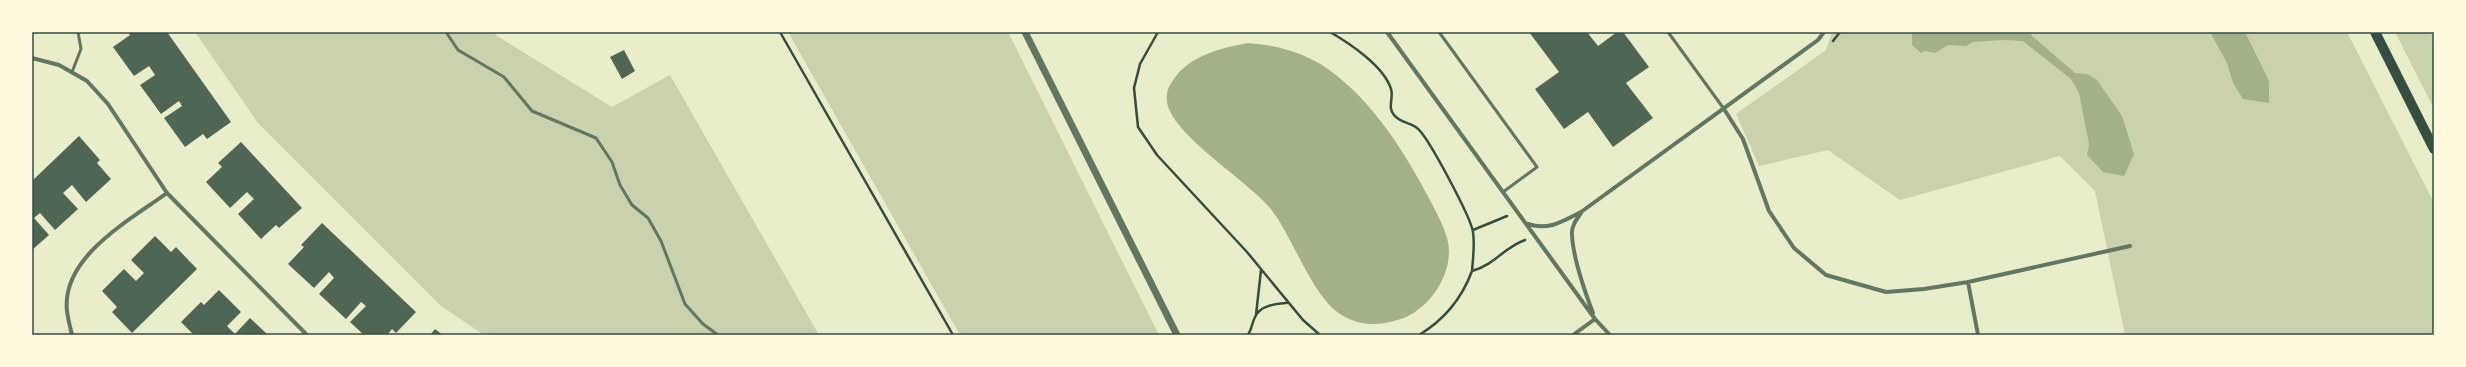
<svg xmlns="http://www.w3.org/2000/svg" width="2466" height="367" font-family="'PT Serif',serif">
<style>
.green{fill:#cad2ad}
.water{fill:#a3b18a}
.building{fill:#4f6655}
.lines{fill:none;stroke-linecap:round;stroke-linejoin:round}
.path{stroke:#344e41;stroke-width:2.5}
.service{stroke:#617663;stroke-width:3}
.minor{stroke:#617663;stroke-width:4}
.tertiary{stroke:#617663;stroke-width:7}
.primary{stroke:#344e41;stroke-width:10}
.neatline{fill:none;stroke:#344e41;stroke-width:1.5}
</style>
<rect width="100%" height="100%" fill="#e9edc9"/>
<!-- green -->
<path class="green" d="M195,32h299l3,4 115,71 58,-32 149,260h-335l-43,-29 -183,-183z
M788,32h220l151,303h-199z
M1832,32h515l87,171v132h-309l-30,-144 -35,-35 -160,44 -72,-50 -69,16 -23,-52 90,-64z
M2395,32h35l4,7v70z"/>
<!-- water -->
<path class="water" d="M1912,32h119v3l44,38 12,1 10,6 25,36 12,38 -10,22 -21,-4 -16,-17 2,-11 -10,-51 -8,-14 -48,-38 -21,-1 -29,2 -7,4 -18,-1 -13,8 -10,-2 -4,2 -9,-8z
M2210,32h35l24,49v22l-26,-4 -10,-16 -6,-20z
M1248,43c28,2 56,9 80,26 45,32 78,85 103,133 6,12 14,26 17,40 6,31 -18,67 -47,77 -22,7 -41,8 -61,-5 -28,-18 -48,-79 -70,-106 -23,-28 -98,-73 -103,-106 -1,-10 1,-15 7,-23 16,-24 48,-31 74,-36z"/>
<!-- building -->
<path class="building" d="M128,32h39l64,90 -24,17 -4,-5 -18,13 -21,-29 18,-12 -3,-5 -18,13 -21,-29 15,-10 -6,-9 -15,10 -21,-29 17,-12z
M1529,32h58l11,14 19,-14h6l26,35 -23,16 27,35 -40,29 -25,-35 -24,17 -29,-40 24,-17z
M624,50l11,21 -13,8 -12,-22z
M79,136l21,24 -3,3 14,16 -25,23 -14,-17 -9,8 15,16 -23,21 -15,-17 -6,5 15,17 -17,15v-69z
M241,142l61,66 -23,20 -3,-3 -15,14 -23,-25 16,-15 -7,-7 -17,16 -24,-26 16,-15 -4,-4z
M322,223l94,89 -20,21 -4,-4 -5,6h-23l-14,-13 16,-16 -5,-4 -15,17 -27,-25 15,-16 -5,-6 -15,16 -26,-24 16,-17 -3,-2z
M155,236l16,16 5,-5 21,22 -65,64 -20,-21 5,-5 -15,-16 22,-22 12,12 8,-8 -13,-13z
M219,290l22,22 -14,14 8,8 15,-16 18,17h-74l-13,-13 20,-20 3,3z
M435,329l8,6h-13z"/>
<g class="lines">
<!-- path -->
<path class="path" d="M780,32l173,303
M1158,32l-18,32 -6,24 4,39 19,28 90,97 56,68 17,15
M1330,32c19,11 54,34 61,57 3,9 -4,18 3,26 6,8 16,7 23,13 11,8 54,90 56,104 2,13 0,26 -1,39
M1833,41l7,-9
M1473,230l34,-14
M1256,315l5,-45
M1248,335c4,-6 4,-12 7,-18 5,-12 21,-13 32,-14
M1419,335c25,-15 43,-37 53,-64 24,-7 31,-23 53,-31"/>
<!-- service -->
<path class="service" d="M446,32l12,18 46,27 28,34 64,27 16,24 8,23 12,20 16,13 13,23 24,63 18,20 15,11
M1439,32l98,135 -34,25
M1668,32l56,77
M72,72l9,-23 -3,-17"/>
<!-- minor -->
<path class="minor" d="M1387,32l208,287 15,16
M32,58l27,7 28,16 21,23 59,89 140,142
M1724,109l19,30 26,72 25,37 32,27 60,17 38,-3 44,-7 162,-36
M1581,213c-5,7 -10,14 -9,22 1,22 13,57 21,78
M1528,224c21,7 35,-3 53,-12l237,-172 6,-8
M1968,282l10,53
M72,335c-2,-8 -4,-16 -5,-24 -6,-54 63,-91 100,-118
M1573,335l22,-16"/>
<!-- tertiary -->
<path class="tertiary" d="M1025,32l152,303"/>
<!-- primary -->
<path class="primary" d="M2375,32l59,117"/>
</g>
<!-- border -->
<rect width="2466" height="367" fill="none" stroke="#fefae0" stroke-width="66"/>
<rect x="33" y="33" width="2400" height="301" class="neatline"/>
</svg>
